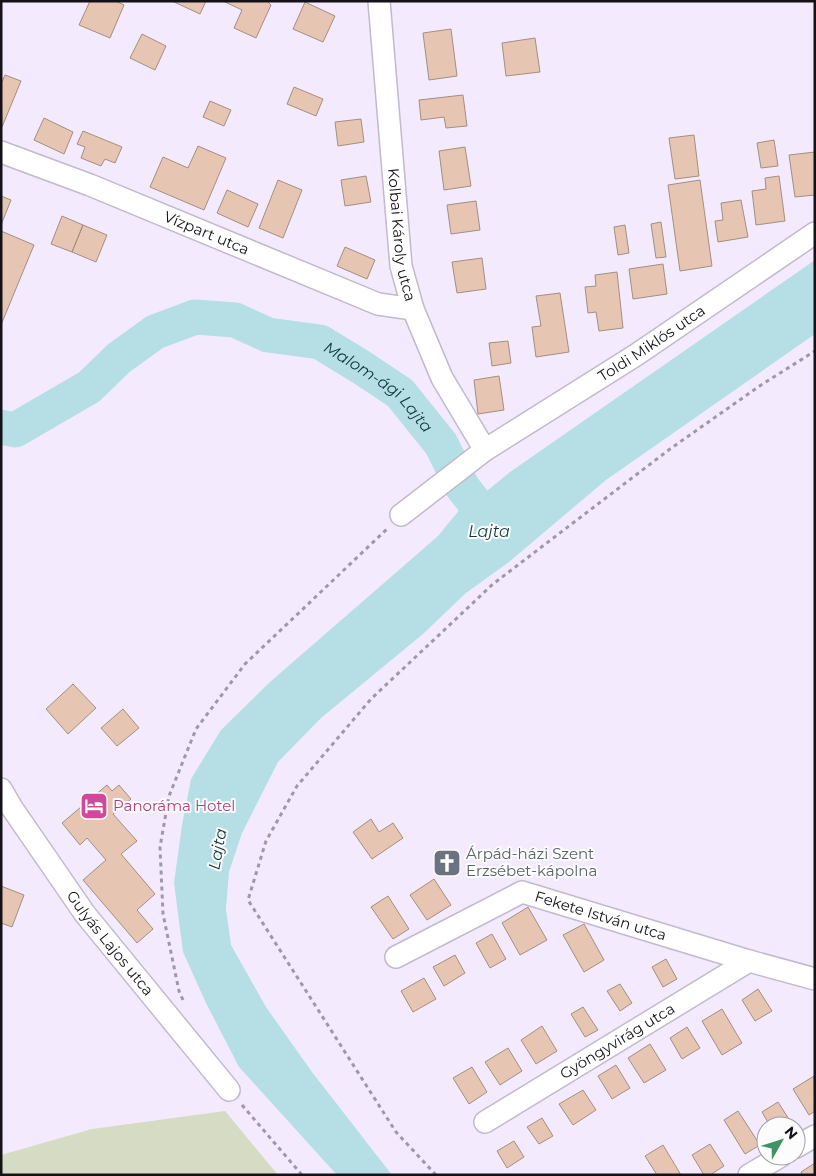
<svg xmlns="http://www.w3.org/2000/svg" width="816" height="1176" font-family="Montserrat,sans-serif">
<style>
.green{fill:#d6dbc4}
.water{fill:#b5dfe4}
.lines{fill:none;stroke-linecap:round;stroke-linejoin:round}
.river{stroke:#b5dfe4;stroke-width:35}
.building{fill:#e6c6b3;stroke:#a38e81}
.minor-casing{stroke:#c3b9cf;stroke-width:24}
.path{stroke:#9f98a6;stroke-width:3;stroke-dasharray:4 4;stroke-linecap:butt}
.minor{stroke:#fff;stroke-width:21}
.labels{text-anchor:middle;stroke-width:4;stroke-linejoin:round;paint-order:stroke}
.street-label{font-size:15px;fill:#141118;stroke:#fcfcfc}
.hotel-label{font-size:15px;fill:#b23c85;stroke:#fcfcfc;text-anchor:start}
.worship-label{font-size:15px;fill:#5b616d;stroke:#fcfcfc;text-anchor:start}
.water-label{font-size:16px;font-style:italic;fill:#0e373b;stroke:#fcfcfc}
</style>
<rect width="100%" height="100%" fill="#f3ebfd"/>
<!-- green -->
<path class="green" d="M225,1111l53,64h-277v-20l91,-26z"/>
<!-- water -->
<path class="water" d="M815,260v74l-209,146 -97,82 -43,31 -43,41 -102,84 -43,44 -36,71 -13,39 -3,37 5,36 35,62 46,65 80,103h-55l-98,-108 -33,-64 -23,-51 -9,-69 8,-58 9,-46 30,-49 49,-48 168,-146 28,-34 -10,-17 10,-12 16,22 28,-23z"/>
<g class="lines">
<!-- river -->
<path class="river" id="s1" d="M1,427l14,3 74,-43 30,-29 36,-26 40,-15 40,3 33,15 52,7 41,25 39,26 41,51 22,44 12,15"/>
</g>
<!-- building -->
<path class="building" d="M90,1h26l8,4 -14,33 -31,-13z
M172,1h34l-6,13z
M223,1h44l4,4 -15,33 -22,-10 8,-18z
M305,2l30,14 -12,26 -30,-13z
M451,29l6,47 -28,4 -6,-47z
M142,34l24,12 -11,24 -25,-12z
M535,38l5,34 -34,4 -4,-33z
M5,75l16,6 -19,46 -1,-43z
M294,87l29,12 -7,17 -29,-12z
M463,95l4,31 -21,2 -2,-11 -23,3 -2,-20z
M210,101l21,9 -7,16 -21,-9z
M44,118l29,14 -9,22 -30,-14z
M361,119l3,23 -26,4 -3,-24z
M83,131l39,16 -7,16 -10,-4 -4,7 -20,-8 4,-11 -8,-3z
M694,135l5,41 -24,3 -6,-41z
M774,140l4,26 -17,2 -4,-25z
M198,146l28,12 -22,52 -54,-23 13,-30 25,11z
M465,147l6,39 -27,4 -5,-39z
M815,152v43l-20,2 -6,-42z
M366,176l5,26 -26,4 -4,-26z
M779,176l6,45 -29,4 -4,-34 14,-2 -1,-11z
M278,180l24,10 -19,48 -24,-10z
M700,180l12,86 -32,5 -12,-86z
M227,190l31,14 -10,23 -31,-14z
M1,196l10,4 -10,25z
M741,200l7,37 -30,5 -3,-21 8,-1 -2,-17z
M476,201l4,29 -29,4 -4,-29z
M62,216l21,9 -11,27 -21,-8z
M661,222l5,35 -10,1 -5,-34z
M83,225l24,10 -11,27 -24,-10z
M625,225l4,28 -11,2 -4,-28z
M1,231l33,14 -33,80z
M345,247l30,13 -8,19 -30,-13z
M482,258l4,31 -29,4 -5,-31z
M663,264l4,30 -34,5 -4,-30z
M617,272l6,56 -24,3 -3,-19 -8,1 -3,-26 11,-1 -1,-11z
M560,293l9,59 -33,5 -4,-30 9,-1 -5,-30z
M508,341l3,22 -19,3 -3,-23z
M499,376l5,34 -26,4 -4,-34z
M73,684l23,24 -28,26 -22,-25z
M123,709l16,19 -22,18 -16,-18z
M107,785l5,6 7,-6 12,14 -18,15 24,27 -16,13 34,40 -18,16 16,19 -16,14 -54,-63 23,-20 -19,-22 -7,7 -18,-22z
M371,819l8,13 14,-9 10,15 -31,21 -19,-27z
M441,856l15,4 -3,11 -15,-5z
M434,879l17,26 -24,15 -17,-25z
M1,886l23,9 -12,32 -11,-4z
M388,896l21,33 -16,10 -22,-32z
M528,907l19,33 -27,15 -18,-32z
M584,924l20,36 -20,12 -21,-37z
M492,934l14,25 -16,9 -14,-25z
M455,955l10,18 -21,13 -11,-19z
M666,959l11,20 -14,8 -11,-20z
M424,978l12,21 -23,13 -12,-21z
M620,984l12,19 -12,8 -13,-20z
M758,989l14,22 -17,10 -13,-21z
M583,1007l15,23 -13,7 -14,-23z
M722,1009l20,34 -20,12 -20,-34z
M542,1026l15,25 -21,13 -15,-24z
M687,1027l13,21 -18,11 -12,-21z
M650,1044l16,26 -22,13 -16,-25z
M508,1048l14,23 -22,14 -15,-23z
M616,1065l14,23 -18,11 -14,-23z
M472,1067l15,25 -18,12 -16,-26z
M814,1076l1,35 -6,4 -16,-26z
M583,1090l13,20 -23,15 -14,-21z
M778,1102l14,22 -3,2h-19l-8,-14z
M738,1111l22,34 -15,9 -21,-34z
M542,1118l11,18 -14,8 -12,-17z
M514,1141l10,16 -17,11 -10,-17z
M710,1144l14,22 -14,9h-6l-12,-20z
M663,1145l18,30h-24l-12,-19z
M815,1163v12h-13l-1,-3z"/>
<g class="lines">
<defs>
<g id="minor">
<path id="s2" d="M379,1l22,265 12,43 29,69 43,72"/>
<path id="s3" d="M1,152l89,33 288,119 35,5"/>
<path id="s4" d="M401,515l84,-65 151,-95 179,-122"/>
<path id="s5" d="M1,789l11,19 73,106 144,176"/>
<path id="s6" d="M396,957l126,-65 227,69 66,18"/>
<path id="s7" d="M485,1122l264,-161"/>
<path d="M796,1147l19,-11"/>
<path d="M749,1175l32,-19"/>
</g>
</defs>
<!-- minor casing -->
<use href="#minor" class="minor-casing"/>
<!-- path -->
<path class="path" d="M183,1000l-4,-9 -16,-77 -3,-67 9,-51 27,-67 49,-65 142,-135
M242,1105l60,70
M436,1175l-40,-43 -148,-232 18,-59 31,-55 74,-87 122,-115 177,-135 91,-64 54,-34"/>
<!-- minor -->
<use href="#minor" class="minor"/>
</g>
<!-- icons -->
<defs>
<symbol id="hotel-square" viewBox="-11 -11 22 22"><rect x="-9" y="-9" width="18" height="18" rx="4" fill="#d1479c" stroke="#fcfcfc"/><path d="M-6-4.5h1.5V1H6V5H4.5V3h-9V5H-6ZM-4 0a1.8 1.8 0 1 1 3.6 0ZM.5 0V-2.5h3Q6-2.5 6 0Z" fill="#fff"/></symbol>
<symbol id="church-square" viewBox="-11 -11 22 22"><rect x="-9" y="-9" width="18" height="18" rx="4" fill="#6b7280" stroke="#fcfcfc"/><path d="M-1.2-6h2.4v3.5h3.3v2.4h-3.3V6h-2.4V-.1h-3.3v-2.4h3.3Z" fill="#fff"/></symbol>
</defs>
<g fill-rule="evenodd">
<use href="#hotel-square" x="78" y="790" width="32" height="32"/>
<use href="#church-square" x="431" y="847" width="32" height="32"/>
</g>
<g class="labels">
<!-- street labels -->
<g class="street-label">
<text dy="5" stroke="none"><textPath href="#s3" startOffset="221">Vízpart utca</textPath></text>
<text dy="5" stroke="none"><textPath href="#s2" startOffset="235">Kolbai Károly utca</textPath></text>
<text dy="5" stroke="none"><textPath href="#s4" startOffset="304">Toldi Miklós utca</textPath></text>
<text dy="5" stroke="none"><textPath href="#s6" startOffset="224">Fekete István utca</textPath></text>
<text dy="5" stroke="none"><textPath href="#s5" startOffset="189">Gulyás Lajos utca</textPath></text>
<text dy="5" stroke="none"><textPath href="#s7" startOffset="155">Gyöngyvirág utca</textPath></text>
</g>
<!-- hotel labels -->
<g class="hotel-label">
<text x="113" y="811">Panoráma Hotel</text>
</g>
<!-- worship labels -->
<g class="worship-label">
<text x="466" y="859">Árpád-házi Szent<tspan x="466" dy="17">Erzsébet-kápolna</tspan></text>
</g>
<!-- water labels -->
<g class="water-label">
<text dy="6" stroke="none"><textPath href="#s1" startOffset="432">Malom-ági Lajta</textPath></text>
<text x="489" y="537">Lajta</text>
<text transform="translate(217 849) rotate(-80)" y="6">Lajta</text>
</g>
</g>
<!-- border -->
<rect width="816" height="1176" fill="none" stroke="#141118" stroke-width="5"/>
<!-- north arrow -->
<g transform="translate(781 1141) rotate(51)"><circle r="24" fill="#fcfcfc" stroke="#9f9ea1"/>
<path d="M0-4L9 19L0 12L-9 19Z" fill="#3e9265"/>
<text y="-8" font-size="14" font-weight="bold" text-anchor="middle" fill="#141118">N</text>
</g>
</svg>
